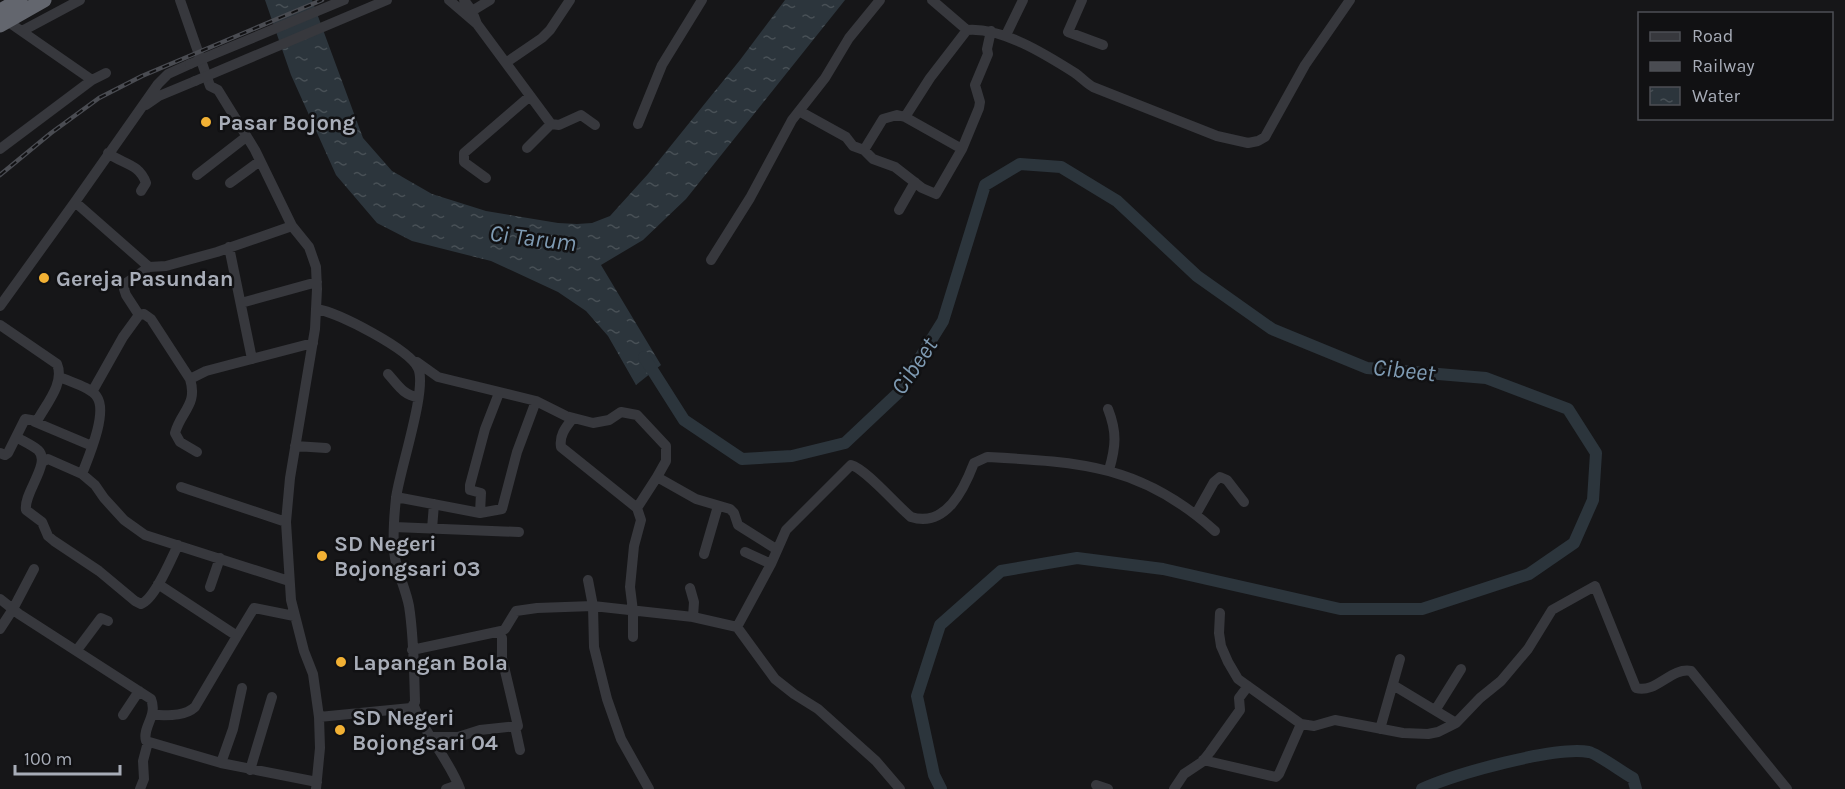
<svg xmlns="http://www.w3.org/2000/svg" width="1845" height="789" font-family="Karla,sans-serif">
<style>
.water{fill:url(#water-ripples)}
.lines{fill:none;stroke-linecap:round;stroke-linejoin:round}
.river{stroke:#2c353c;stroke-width:12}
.minor{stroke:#37383d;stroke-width:10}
.highway{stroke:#63666e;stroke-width:15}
.rail-casing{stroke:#4a4c52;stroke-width:4.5}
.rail{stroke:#111113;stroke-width:2;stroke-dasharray:7;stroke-linecap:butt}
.minor-bridge{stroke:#37383d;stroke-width:10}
.poi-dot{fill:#f2b134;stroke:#111113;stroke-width:2}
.labels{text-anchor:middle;stroke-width:5;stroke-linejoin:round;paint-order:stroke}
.poi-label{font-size:22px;font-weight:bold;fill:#a8adb8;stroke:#111113;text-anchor:start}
.water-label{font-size:24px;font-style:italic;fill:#7f9bb3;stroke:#111113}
</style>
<defs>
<pattern id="water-ripples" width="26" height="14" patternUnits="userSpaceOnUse" patternTransform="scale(1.5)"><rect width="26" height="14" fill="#2c353c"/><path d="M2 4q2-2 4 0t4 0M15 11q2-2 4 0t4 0" fill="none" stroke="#485056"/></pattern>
</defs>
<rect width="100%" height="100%" fill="#161618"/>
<!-- water -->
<path class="water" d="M265,0h47l51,138 29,33 40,23 54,17 72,12 19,1 15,-1 18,-7 38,-42 92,-114 45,-60h60l-159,199 -43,41 -42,25 60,100 -25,20 -28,-49 -22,-25 -28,-19 -67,-31 -79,-20 -35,-18 -41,-48 -45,-100z"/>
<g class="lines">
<!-- river -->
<path class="river" d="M644,357l40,63 58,39 50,-3 53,-13 53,-50 45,-72 42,-136 35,-21 41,3 56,34 80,75 75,53 95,39 119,10 82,31 28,44 -3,47 -19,43 -45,31 -107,35h-82l-177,-40 -86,-11 -76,13 -61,54 -23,71 17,79 7,14
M1422,789c33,-15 132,-43 167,-37 9,2 33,20 44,26l3,11"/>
<!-- minor -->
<path class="minor" d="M180,0l30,86 8,4 37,60 37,76 17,21 7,20 1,22 -2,40 -25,149 -4,44 5,78 13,51 9,23 6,43 1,31 -4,41
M449,0l28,24
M464,0l8,11 5,13 74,100 8,1 22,-10 14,10
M932,0l35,30c35,-3 78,24 108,43 6,4 11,10 18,14l124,49 31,7 10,-2 7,-4 40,-72 45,-65
M1082,0l-14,32 35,13
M472,11l18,-11
M7,21l85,59
M22,31l58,-31
M1006,35l17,-35
M507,62l35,-24 8,-8 20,-30
M146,105l13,-9 36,-15
M799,111l47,26 7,9 11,4 9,9 22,8 27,21 14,6 26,-45 17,-41 1,-6 -5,-17 13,-31 -1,-5 4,-18
M905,117l25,-39 37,-48
M638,124l24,-59 40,-65
M527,148l24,-24
M0,149l92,-69 14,-7
M864,150l19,-31 14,-4 8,2 57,32
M108,153c14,11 31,10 38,30l-5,8
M197,175l49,-38
M486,178l-22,-16v-9l66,-57
M230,183l30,-22
M75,202l74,65
M899,210l16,-28
M229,247l23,112
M711,260l39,-62 42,-78 33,-42 24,-40 31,-38
M241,303l76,-21
M0,306l75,-104 83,-118 10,-10 22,-10
M317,309c22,4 92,40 101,59 10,20 -19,104 -22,130 -2,19 -4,41 -1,60 3,16 11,32 14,48 5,31 5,65 6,96l-4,6 -92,9
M139,315l-13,-20 -2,-6 2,-6 23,-16 17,-1 51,-14 75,-26
M139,315l5,-1 7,5 39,60c8,26 -9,32 -15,54l5,9 17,10
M0,325l57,39c8,19 -11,40 -20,57l-12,-2 -17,34 -3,2 -5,-2
M417,362l21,15 98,24 30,15 27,7 16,-3 12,-8 16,3 29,31v15l-9,16 39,22 34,10 4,4 4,12 38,24
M388,374c10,11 15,21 30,23
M60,377c10,5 31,10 37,20 11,16 -9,61 -15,77l13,11 9,13 20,22 21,15 144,46
M190,379l16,-8 107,-28
M92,392l31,-55 16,-22
M1108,409c9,23 8,37 1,61
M573,418c-7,9 -14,17 -12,29l76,61 4,12 -7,26 -4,41 3,24v26
M35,422l57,24
M16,437c7,4 16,8 22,13 14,13 -15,43 -12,60l16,12 6,14 6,5 45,30 36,30 6,3c14,-5 30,-45 37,-59
M295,446l31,2
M42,462l6,-3 34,15
M181,487l105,35
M396,497l84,16 22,-4 15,-57 19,-51
M637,508l20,-31
M480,513l1,-20 -11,-3v-5l15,-56 14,-36
M1196,514l18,-32 6,-5 7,3 17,22
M394,527l125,5
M432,529l2,-25
M745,552l26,12
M704,554l14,-48
M588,580l5,26 1,41 13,52 14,40 28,50
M158,584l79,52 17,-28 40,8
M210,587l10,-29
M690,588l4,14 -1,15
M0,599l19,15 132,85c7,17 -9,28 -5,42l75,22 96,19
M1220,613l-1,20 2,13 7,16 10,17 63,45 13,2 21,-6 68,13 25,1 10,-2 18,-9 24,-25 21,-17 27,-32 24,-39 43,-24 41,102c20,6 35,-21 55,-17l96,118
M737,627l34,-63 15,-34 65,-65c15,4 45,40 60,52 35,11 53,-28 63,-54l13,-6c94,5 155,8 228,74
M0,629l13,-20 21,-40
M77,650l24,-32 7,3
M412,650l89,-19 4,-2 11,-18 21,-3 56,-2 100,11 44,10 38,52 19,15 24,15 58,52 24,28
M1393,685l63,38
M414,706c11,29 35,53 46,83
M1436,709l25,-40
M123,715l16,-24
M153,715c14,0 31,2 42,-8l42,-71
M515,727l5,23
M1380,729l20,-70
M432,737h26l22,-7 38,-4 -16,-68v-20
M1203,760l73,17 3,-3 22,-50
M221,763l12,-34 9,-41
M250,770l22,-73
M1096,785l12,4
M140,789l4,-10 -1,-18 5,-19
M446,789l12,-4
M1174,789l10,-15 18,-12 8,-10 30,-42 -1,-12 9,-12"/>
<!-- highway -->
<path class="highway" d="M0,11l20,-11
M0,25l44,-25"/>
<defs>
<path id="rail" d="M0,175l51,-42 48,-35 43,-22 180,-76"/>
</defs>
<!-- rail casing -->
<use href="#rail" class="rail-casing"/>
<!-- rail -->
<use href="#rail" class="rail"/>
<!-- minor-bridge -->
<path class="minor-bridge" d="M190,64l154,-64
M195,81l192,-81"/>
</g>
<!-- markers -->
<g class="poi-dot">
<circle cx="206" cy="122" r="6"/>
<circle cx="44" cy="278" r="6"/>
<circle cx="322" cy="556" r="6"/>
<circle cx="341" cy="662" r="6"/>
<circle cx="340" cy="730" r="6"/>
</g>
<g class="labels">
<!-- poi labels -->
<g class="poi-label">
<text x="218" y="130">Pasar Bojong</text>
<text x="56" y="286">Gereja Pasundan</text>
<text x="334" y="551">SD Negeri<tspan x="334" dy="25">Bojongsari 03</tspan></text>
<text x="353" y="670">Lapangan Bola</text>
<text x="352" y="725">SD Negeri<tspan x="352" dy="25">Bojongsari 04</tspan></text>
</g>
<!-- water labels -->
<g class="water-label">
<text transform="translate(533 238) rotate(7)" y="8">Ci Tarum</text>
<text transform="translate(914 366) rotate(-56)" y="8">Cibeet</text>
<text transform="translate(1404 370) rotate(6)" y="8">Cibeet</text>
</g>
</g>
<!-- legend -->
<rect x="1638" y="12" width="195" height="108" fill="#111113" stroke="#4d4f55" stroke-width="1.5"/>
<rect x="1650" y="32" width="30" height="9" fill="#37383d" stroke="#4d4f55" stroke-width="1.5"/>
<text x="1692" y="42" font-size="18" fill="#a8adb8">Road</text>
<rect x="1650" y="62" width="30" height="9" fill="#4a4c52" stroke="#4d4f55" stroke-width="1.5"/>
<text x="1692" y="72" font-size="18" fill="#a8adb8">Railway</text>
<rect x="1650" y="87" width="30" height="18" fill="url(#water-ripples)" stroke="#4d4f55" stroke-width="1.5"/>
<text x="1692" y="102" font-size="18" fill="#a8adb8">Water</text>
<!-- scale -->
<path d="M15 765v9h105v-9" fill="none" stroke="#a8adb8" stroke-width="3"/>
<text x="24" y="765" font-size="18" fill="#a8adb8" stroke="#111113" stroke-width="4.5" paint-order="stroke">100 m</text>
</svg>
